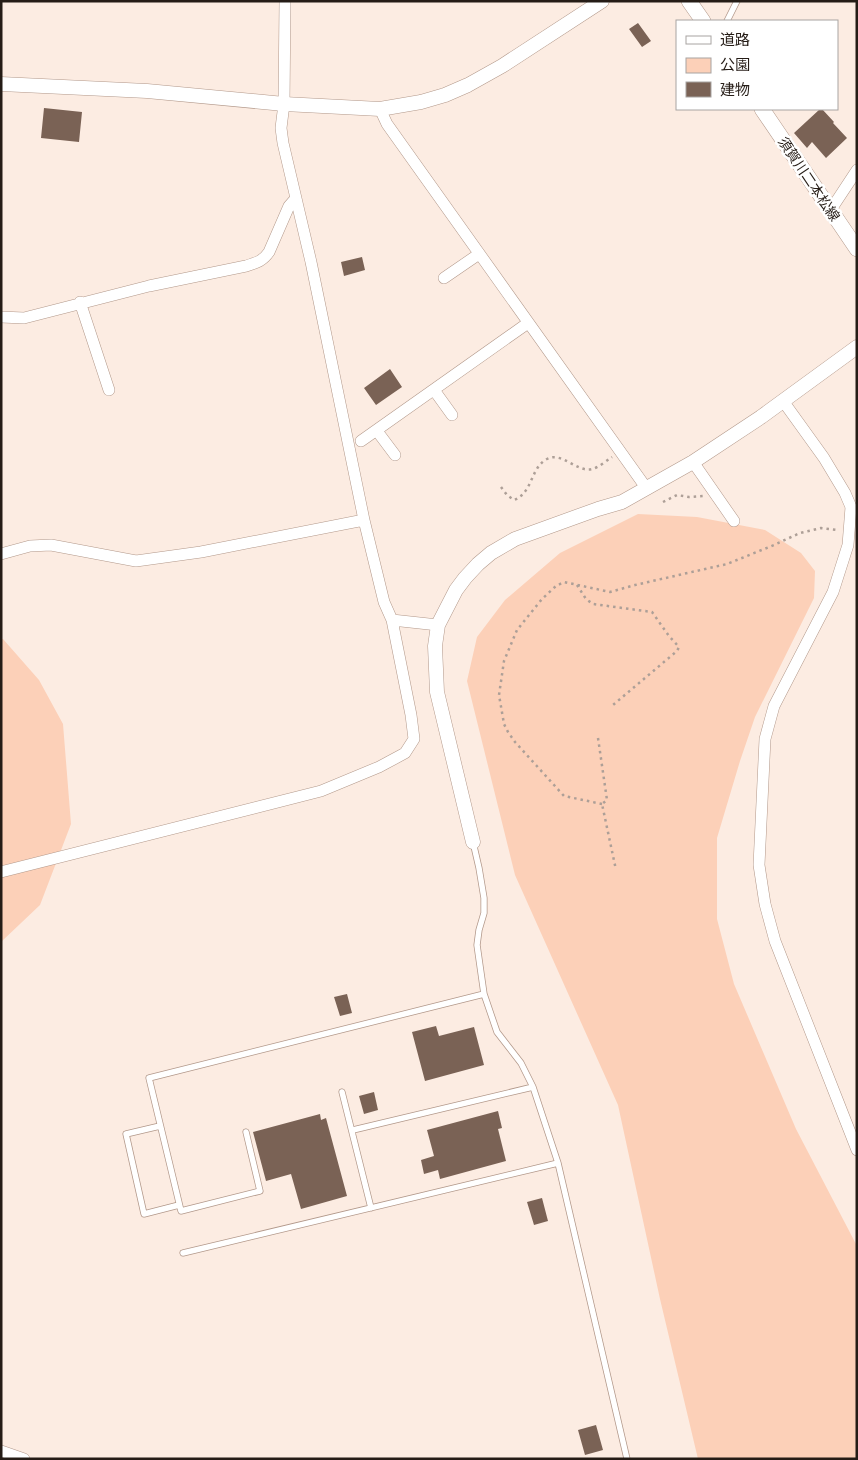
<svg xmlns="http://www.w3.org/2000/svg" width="858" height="1460" font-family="'Fira Sans Condensed','Noto Sans JP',sans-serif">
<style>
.green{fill:#fcd0b8}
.building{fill:#7a6255}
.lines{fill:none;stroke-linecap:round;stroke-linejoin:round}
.service-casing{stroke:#b2988a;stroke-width:7}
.minor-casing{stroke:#b2988a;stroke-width:12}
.tertiary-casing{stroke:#b2988a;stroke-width:15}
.secondary-casing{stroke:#b2988a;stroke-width:16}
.path{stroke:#ad9f97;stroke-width:2.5;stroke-dasharray:2.5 4;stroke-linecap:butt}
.service{stroke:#fff;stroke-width:5.5}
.minor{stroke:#fff;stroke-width:11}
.tertiary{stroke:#fff;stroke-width:14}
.secondary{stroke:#fff;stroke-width:15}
.labels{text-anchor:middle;stroke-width:5;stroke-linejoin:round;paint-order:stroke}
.street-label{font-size:14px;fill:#251c16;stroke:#fff}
</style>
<rect width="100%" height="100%" fill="#fcece2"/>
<!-- green -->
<path class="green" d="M638,514l59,3 68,13 36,23 14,18 -1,27 -59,119 -15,44 -23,77v81l17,65 62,145 61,117v213h-159l-38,-160 -42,-194 -103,-230 -48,-194 10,-44 28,-37 55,-47z
M1,639h2l36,41 24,44 8,100 -31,81 -39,37z"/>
<!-- building -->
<path class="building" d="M638,23l13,18 -9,6 -13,-18z
M44,108l38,4 -3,30 -38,-4z
M820,109h2l12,13 -1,1 14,15 -21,20 -14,-16 -5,6 -13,-15z
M362,257l3,13 -21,6 -3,-14z
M390,369l12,18 -26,18 -12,-17z
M347,994l5,19 -12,3 -6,-19z
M436,1026l3,10 35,-9 10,38 -59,16 -13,-49z
M374,1092l4,18 -14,4 -5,-18z
M498,1111l4,17 -4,1 8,32 -66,18 -2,-9 -14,4 -3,-14 13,-4 -7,-26z
M320,1114l1,6 5,-2 21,78 -46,13 -10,-35 -25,7 -13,-49z
M542,1198l6,23 -14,4 -7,-23z
M596,1425l7,25 -18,5 -7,-25z"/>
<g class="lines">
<defs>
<path id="service" d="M727,21l10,-20
M473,842l6,26 5,30v15l-5,17 -2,15 7,49 13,38 24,31 12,24 25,76 69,296
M342,1092l29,116
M160,1126l-34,8 18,80 35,-9
M353,1130l180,-43
M246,1132l14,59 -79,20 -32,-133 335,-84
M183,1253l375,-90"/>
<path id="minor" d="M380,109l7,15 260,365
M830,211l27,-41
M444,278l35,-24
M80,302l29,88
M1,317l23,1 125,-32 97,-20c10,-3 17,-5 23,-14l20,-46 7,-8
M434,390l18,25
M783,401l41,57 21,35 6,14 -3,38 -15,47 -59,114 -9,33 -6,126 6,39 10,37 82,209
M377,431l18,24
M361,441l167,-118
M693,462l41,59
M1,554l29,-8 21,-1 85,16 65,-9 163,-32
M392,620l46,5
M1,872l320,-81 58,-24 26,-14 9,-14 -3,-24 -19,-95 -8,-18 -20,-82 -53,-258 -28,-119 -2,-15 3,-24 1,-103
M1,1451l23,8"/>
<path id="tertiary" d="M1,84l146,7 137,13 96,5 41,-7 24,-7 23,-10 34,-19 100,-65
M473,842l-36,-150 -2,-46 3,-21 18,-35 9,-12 13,-14 13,-11 24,-14 83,-30 24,-7 71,-40 68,-45 96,-70"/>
<path id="secondary" d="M689,1l14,20
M762,109l95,140"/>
</defs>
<!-- service casing -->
<use href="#service" class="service-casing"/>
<!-- minor casing -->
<use href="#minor" class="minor-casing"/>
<!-- tertiary casing -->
<use href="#tertiary" class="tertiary-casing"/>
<!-- secondary casing -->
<use href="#secondary" class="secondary-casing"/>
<!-- path -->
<path class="path" d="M501,487l6,8 7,5c19,-7 16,-32 33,-41 15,-8 30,14 45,10 6,-1 14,-8 20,-12
M663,502l14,-7 12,2 14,-1
M577,585l9,14 7,5 59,8 17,24 10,11 -2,4 -64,54
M598,738l9,62 -5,4 14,66
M602,804l-38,-8 -49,-54 -7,-10 -4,-8 -5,-29 5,-34 13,-31 25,-31 14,-13 8,-4 46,10 25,-7 92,-21 47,-19 26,-12 21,-5 17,2"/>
<!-- service -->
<use href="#service" class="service"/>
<!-- minor -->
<use href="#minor" class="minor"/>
<!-- tertiary -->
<use href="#tertiary" class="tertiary"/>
<!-- secondary -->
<use href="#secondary" class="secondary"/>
</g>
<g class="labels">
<!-- street labels -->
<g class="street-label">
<text transform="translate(809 179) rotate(56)" y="5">須賀川二本松線</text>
</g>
</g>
<!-- border -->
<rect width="858" height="1460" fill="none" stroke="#251c16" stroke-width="5"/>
<!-- legend -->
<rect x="676" y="20" width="162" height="90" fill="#ffffff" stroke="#a8a4a2"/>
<rect x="686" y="36" width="25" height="8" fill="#ffffff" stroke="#a8a4a2"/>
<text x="720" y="45" font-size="15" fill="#251c16">道路</text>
<rect x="686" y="58" width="25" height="15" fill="#fcd0b8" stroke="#a8a4a2"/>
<text x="720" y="70" font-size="15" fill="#251c16">公園</text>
<rect x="686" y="82" width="25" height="15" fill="#7a6255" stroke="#a8a4a2"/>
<text x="720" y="95" font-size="15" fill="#251c16">建物</text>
</svg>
